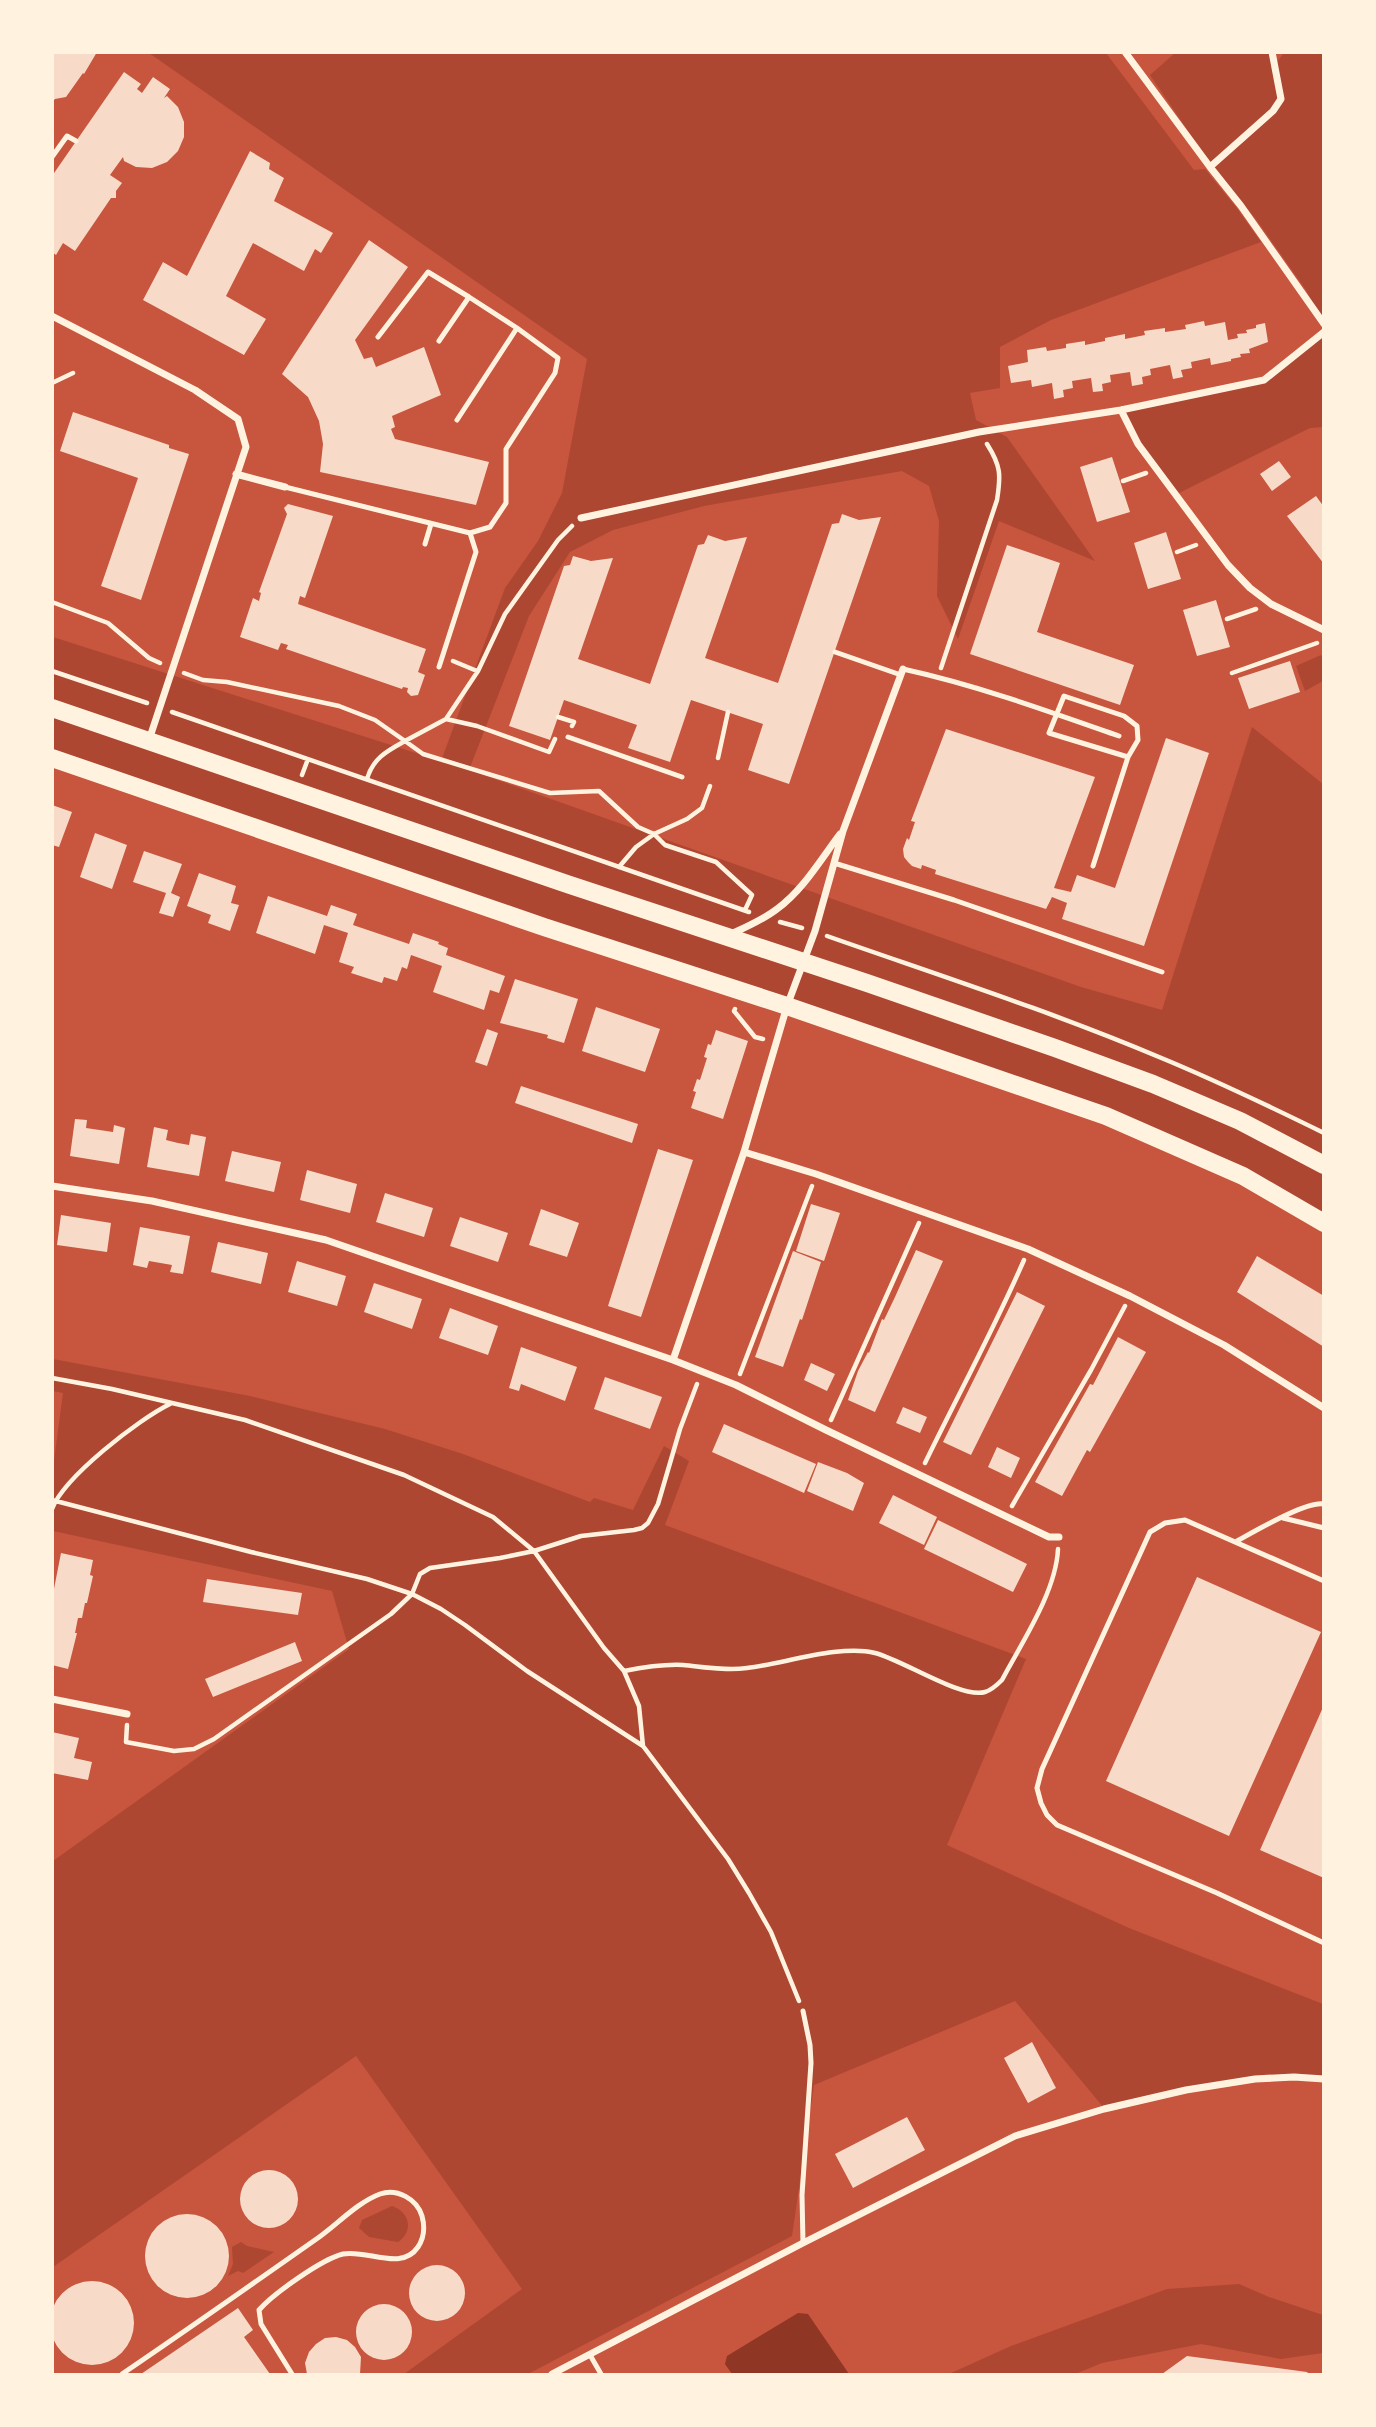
<svg xmlns="http://www.w3.org/2000/svg" width="1376" height="2427" font-family="'Noto Sans',sans-serif">
<style>
.green{fill:#ae4732}
.water{fill:#8f3625}
.building{fill:#f7dbc8}
.lines{fill:none;stroke-linecap:round;stroke-linejoin:round}
.path{stroke:#fff3e0;stroke-width:4.5}
.service{stroke:#fff3e0;stroke-width:5}
.minor{stroke:#fff3e0;stroke-width:7}
.primary{stroke:#fff3e0;stroke-width:18}
</style>
<rect width="100%" height="100%" fill="#c8553d"/>
<!-- green -->
<path class="green" d="M149,53h957l88,117 11,-1 31,38 25,35 -210,78 -51,27v41l-30,5 6,27 31,17 88,124 -96,-40 -41,118 -21,-43 2,-75 -10,-35 -27,-15 -198,35 -91,24 -43,22 -41,64 -60,154 612,217 81,23 90,-283 71,57v379l-170,-78 170,83v53l-147,-78 -1123,-387v-119l388,124 64,-173 33,-47 24,-48 25,-134z
M1175,53h94l7,10 8,-10h39v270l-17,-33 -51,-72 -41,-49 -64,-94z
M1323,336v91l-13,1 -135,67 -54,-85 148,-34z
M1321,655l2,5v21l-18,10 -9,-25z
M53,1359l197,37 135,33 78,25 127,48 4,-4 39,12 31,-64 25,15 -24,64 361,134 -79,186 182,83 194,76v74l-69,-1 -150,31 -89,-107 -201,84 -22,151 -264,138h-124l118,-85 -166,-233 -303,211v-406l296,-212 -17,-58 -279,-60v-63l10,-75 -10,-2z
M392,2206c18,6 22,25 6,36l-29,-5 -10,-9 3,-8z
M241,2242l6,4 27,6 -31,21 -5,-2 -10,5 5,-12 -1,-17z
M1239,2284l30,13 54,18v38l-42,6 -80,-15 -99,19 -27,11h-126l62,-28 156,-57z"/>
<!-- water -->
<path class="water" d="M798,2313l10,1 41,60h-117l-7,-10 2,-8z"/>
<!-- building -->
<path class="building" d="M52,52h45l-13,22 -1,-1 -17,24 -11,2 -3,3z
M124,72l17,12 -4,5 5,4 11,-16 17,12 -6,9 3,-2 11,11 6,15v15l-6,14 -11,11 -15,6 -16,-1 -12,-6 -1,-4 -13,18 12,8 -6,8v7h-5l-36,53 -12,-8 -7,12 -4,-3v-76z
M250,151l20,12 -1,6 15,9 -10,23 59,32 -12,20 -6,-4 -11,22 -51,-28 -27,53 40,23 -22,36 -101,-55 20,-38 24,14z
M369,240l39,27 -53,73 9,19 8,-2 4,10 48,-20 17,48 -49,21 3,11 -4,2 4,10 94,23 -13,43 -156,-33 3,-28 -4,-23 -11,-24 -26,-23z
M1204,321l1,5 20,-4 3,18 10,-2 -1,-4 10,-1 -1,-3 10,-2v-3l9,-2 3,19 -19,7 1,4 -10,1 1,3 -10,2v2l-20,4 -1,-7 -19,4 1,6 -11,2 2,7 -10,2 -3,-14 -20,4 1,6 -9,2 1,7 -11,2 -2,-14 -20,3 1,7 -9,2 1,7 -10,1 -2,-14 -19,3 1,7 -10,2 1,7 -10,2 -2,-16 -20,4 -1,-7 -20,3 -3,-17 20,-4 -1,-12 19,-3 1,4 19,-3v-4l19,-3v4l20,-4v-3l20,-4v5l20,-4 -1,-4 21,-3v4l21,-3 -1,-4z
M73,412l96,33v3l20,6 -48,146 -40,-14 37,-108 -78,-27z
M1112,457l18,55 -33,10 -17,-55z
M1279,461l12,16 -19,14 -12,-17z
M1316,496l8,11v57l-37,-48z
M288,504l45,12 -28,82 -5,-2 -2,8 128,45 -8,23 7,3 -7,20 -7,1 -4,-4 1,-4 -5,-1 -1,2 -116,-40 2,-4 -7,-2 -3,7 -38,-13 13,-39 6,3 2,-8 -2,-1 28,-78 -3,-6z
M842,514l17,6 22,-3 -92,267 -41,-14 15,-46 -72,-24 -21,62 -42,-14 9,-23 -73,-25 -14,40 -41,-14 55,-160 6,-1 3,-9 18,5 22,-3 -35,101 72,25 48,-139 6,-1 4,-9 17,6 22,-4 -42,121 73,25 54,-159 7,-1z
M1166,532l15,47 -33,10 -14,-46z
M1007,545l53,18 -23,69 97,33 -14,40 -150,-51z
M1216,600l14,47 -33,9 -14,-46z
M1290,661l10,31 -51,17 -11,-31z
M946,729l149,48 -41,111 17,4 6,-17 38,13 51,-150 43,15 -65,193 -82,-27 5,-16 -15,-6 -6,12 -111,-35 1,-4 -14,-5 -1,4 -9,-3 -4,-4 -4,-5 -1,-8 4,-11 2,2 6,-18 -4,-1z
M52,805l20,7 -13,35 -7,-2z
M95,833l32,12 -15,44 -32,-12z
M144,851l38,13 -11,29 9,4 -7,20 -14,-4 7,-20 -33,-11z
M199,873l37,13 -5,17 8,2 -9,26 -22,-8 3,-8 -24,-9z
M268,896l59,20 4,-11 26,9 -4,11 56,19 4,-11 26,9 -1,2 10,4 -2,7 59,21 -6,17 -9,-3 -6,20 -51,-18 9,-26 -31,-11 -4,14 -5,-2 -5,14 -13,-4 -2,6 -31,-10 3,-6 -15,-5 9,-29 -24,-8 -9,29 -59,-21z
M515,979l63,20 -14,44 -17,-5 1,-3 -48,-12z
M596,1007l64,22 -15,43 -63,-21z
M487,1029l11,4 -11,33 -12,-4z
M716,1030l32,11 -25,78 -32,-11 5,-16 -3,-1 4,-12 3,1 7,-22 -3,-1 4,-13 3,1z
M521,1086l117,38 -6,19 -117,-40z
M75,1119l12,1 -1,8 27,4 1,-7 11,3 -6,36 -49,-8z
M154,1127l14,3 -2,10 12,3 11,2 2,-11 15,3 -7,39 -52,-9z
M658,1149l35,11 -52,157 -33,-11z
M232,1151l49,11 -7,30 -49,-11z
M307,1170l50,14 -7,29 -50,-13z
M385,1193l48,15 -9,29 -48,-15z
M811,1204l29,9 -16,48 -28,-10z
M541,1209l38,14 -12,34 -38,-12z
M61,1215l50,8 -4,29 -50,-7z
M460,1217l48,16 -10,29 -48,-16z
M140,1227l50,9 -7,38 -13,-2 2,-7 -23,-4 -2,7 -14,-3z
M218,1242l50,11 -7,31 -50,-12z
M916,1250l27,11 -68,151 -27,-12 10,-29 10,-19 1,1 13,-34 2,1 11,-23z
M793,1251l28,11 -19,58 -2,-1 -17,48 -28,-10z
M1257,1256l67,40v51l-87,-55z
M297,1261l49,15 -9,30 -49,-14z
M374,1283l48,16 -10,30 -48,-17z
M1017,1292l28,14 -74,149 -28,-13z
M450,1308l48,18 -10,29 -49,-17z
M1118,1337l28,15 -56,100 -3,-2 -25,46 -27,-14 55,-98 3,1z
M521,1347l56,20 -12,34 -44,-17 -2,7 -10,-3z
M811,1363l24,11 -8,17 -23,-11z
M605,1377l57,20 -12,32 -56,-20z
M903,1407l24,10 -7,16 -24,-10z
M724,1424l92,40 -12,29 -92,-41z
M997,1447l23,11 -9,20 -23,-11z
M818,1462l29,11 17,10 -11,28 -46,-20z
M893,1495l44,22 -13,28 -45,-22z
M938,1520l89,44 -14,28 -89,-43z
M61,1553l32,7 -3,15 3,1 -6,27h-2l-3,15h-4l-3,15h2l-9,36 -16,-4v-66z
M1197,1577l124,55 -92,204 -123,-55z
M207,1579l95,14 -4,22 -95,-13z
M295,1642l7,19 -89,36 -8,-18z
M1324,1705v173l-64,-28z
M52,1732l27,6 -5,20 18,4 -4,18 -36,-7z
M1032,2042l24,46 -28,15 -24,-45z
M907,2117l18,33 -72,38 -18,-34z
M240 2199a29 29 0 1 1 58 0a29 29 0 1 1-58 0Z
M145 2256a42 42 0 1 1 84 0a42 42 0 1 1-84 0Z
M409 2293a28 28 0 1 1 56 0a28 28 0 1 1-56 0Z
M50 2323a42 42 0 1 1 84 0a42 42 0 1 1-84 0Z
M356 2332a28 28 0 1 1 56 0a28 28 0 1 1-56 0Z
M238,2308l15,22 -9,7 26,37h-129z
M336,2337l11,3 8,7 6,10 -1,17h-53l-2,-11 4,-11 7,-8 9,-6z
M1187,2356l120,16 2,2h-147z"/>
<g class="lines">
<!-- path -->
<path class="path" d="M52,383l21,-10
M1123,481l23,-8
M1177,552l19,-7
M52,602l56,21 41,35 11,5
M1227,619l29,-10
M453,661l24,10
M941,668l56,-168c4,-25 4,-34 -10,-56
M52,671l95,32
M184,673l19,7 24,2 112,24 36,14 30,21 41,-22 32,-48 27,-57 53,-74 14,-14
M1232,673l85,-30
M172,712l577,200
M558,717l16,5 -2,4
M446,719l31,7 72,26 6,-13
M718,758l10,-46
M302,775l6,-16
M367,779c6,-21 20,-28 38,-38l18,13 127,39 49,-2 39,36 16,7 11,11 51,17 36,33 -7,15
M619,867l17,-20 18,-13 33,-15 15,-11 8,-22
M780,922l22,6
M827,936c111,39 223,75 332,121 56,23 110,49 165,76
M735,1009l-1,2 21,26 8,2
M740,1374l72,-188
M52,1378l60,11 133,31 159,55 89,42 41,34 -34,7 -70,10 -10,6 -8,20 -21,20 -177,125 -20,10 -20,2 -48,-9 1,-17
M831,1420l88,-197
M925,1463c33,-68 69,-134 99,-203
M52,1500l199,52 116,27 45,15 29,15 24,16 62,46 116,75 85,113 21,34 22,39 28,69
M1012,1506l79,-136 34,-64
M52,1509c12,-32 87,-90 118,-105
M624,1671c20,-4 38,-7 59,-6 21,2 43,6 64,3 36,-4 93,-24 128,-15 28,7 86,46 110,39 7,-2 12,-7 17,-12 20,-38 54,-88 56,-131
M643,1746l-4,-40 -15,-35 -20,-23 -70,-97 47,-15 53,-6 8,-2 6,-5 10,-19 22,-75 17,-45"/>
<!-- service -->
<path class="service" d="M52,157l15,-21 9,5
M378,337l50,-65 41,25
M439,341l30,-44 48,31 -60,92
M285,487l185,46 20,-6 16,-24v-54l49,-76 3,-15 -41,-30
M425,544l6,-20
M835,652l66,23
M439,667l37,-115 -6,-19
M903,669c73,16 145,42 216,67
M1064,696l60,20 13,10 1,14 -10,17 -79,-24z
M568,737l114,40
M834,863l120,37 208,72
M1093,866l35,-109
M1283,1518l41,10
M1235,1542c17,-9 72,-42 89,-38
M1324,1581l-139,-61 -20,3 -15,9 -108,237 -5,19 4,15 6,12 10,10 160,68 107,50
M803,2243l-1,-48 9,-132 -1,-18 -7,-34
M590,2355l11,19
M122,2374c65,-44 129,-89 193,-134 21,-14 41,-37 65,-46 17,-6 37,5 42,22 3,11 2,22 -4,31 -17,25 -51,2 -75,7 -21,5 -70,40 -84,56l2,14 31,50"/>
<!-- minor -->
<path class="minor" d="M1125,52l85,115 31,39 83,118
M1210,167l63,-56 8,-12 -9,-47
M52,316l143,74 43,29 8,28 -97,293
M1121,410l17,34 90,121 22,23 21,16 53,26
M236,474l49,13
M581,518l398,-86 142,-22 143,-30 60,-48
M729,935c17,-8 34,-15 48,-26 26,-19 44,-50 63,-75
M744,1152l72,22 212,75 102,47 94,49 100,63
M52,1186l100,15 174,39 347,120 63,25 90,45 223,107h10
M673,1360l71,-208 43,-146 28,-75 28,-100 60,-162
M52,1699l75,15
M552,2374l251,-131 212,-107 89,-27 82,-19 69,-11 39,-2 30,2"/>
<!-- primary -->
<path class="primary" d="M52,708l515,176 300,99 188,65 98,36 87,37 84,44
M52,758l492,169 243,79 319,110 137,60 81,47"/>
</g>
<!-- border -->
<rect width="1376" height="2427" fill="none" stroke="#fff3e0" stroke-width="108"/>
</svg>
